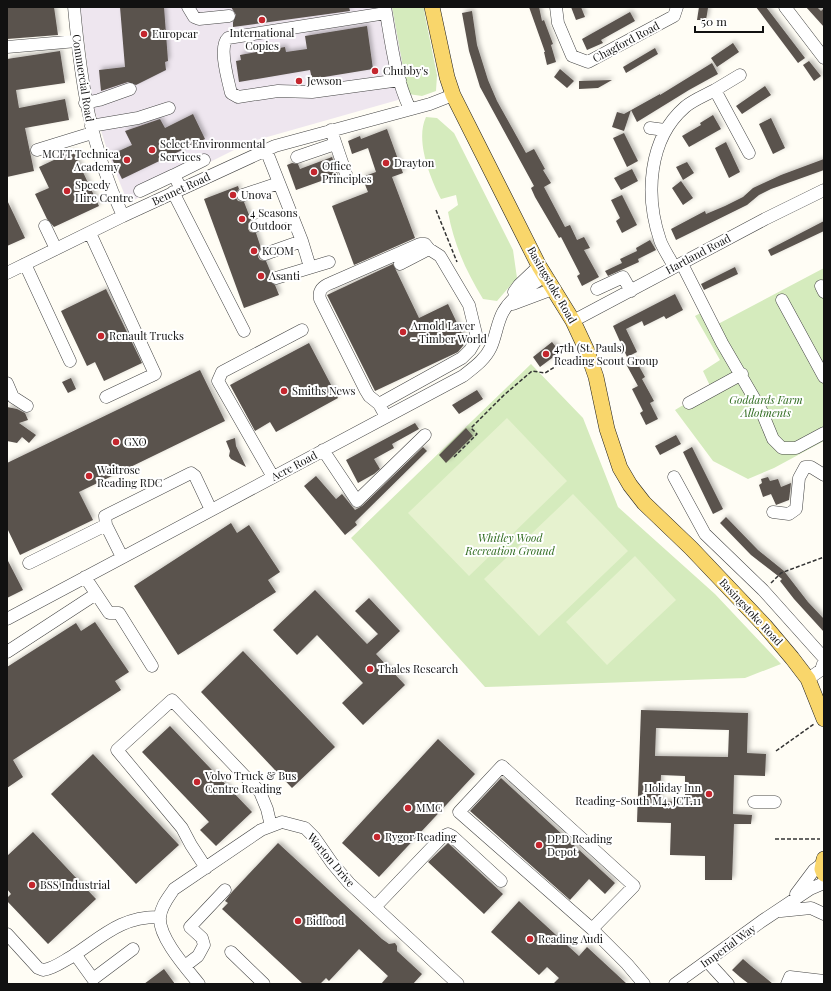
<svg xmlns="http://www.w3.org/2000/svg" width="831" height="991" font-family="'Playfair Display',serif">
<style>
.industrial{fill:#eee6ef}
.green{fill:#d5ebbd}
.pitch{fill:#e6f2cf}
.building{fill:#5a524d;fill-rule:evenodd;filter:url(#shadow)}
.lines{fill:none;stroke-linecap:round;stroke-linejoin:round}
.minor-casing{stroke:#444;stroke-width:13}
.major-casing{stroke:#222;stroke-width:16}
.path{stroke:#333;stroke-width:1.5;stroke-dasharray:4 2;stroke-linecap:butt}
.minor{stroke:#fff;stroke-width:12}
.major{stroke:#f9d66b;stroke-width:15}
.poi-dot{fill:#c4262e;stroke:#fff;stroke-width:1.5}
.labels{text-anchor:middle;stroke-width:4;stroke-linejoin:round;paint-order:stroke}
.poi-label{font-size:11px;fill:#111;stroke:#fff;text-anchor:start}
.street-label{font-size:11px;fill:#111;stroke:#fff}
.park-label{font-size:11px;font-style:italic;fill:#2f6b1f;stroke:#fff}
</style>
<defs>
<filter id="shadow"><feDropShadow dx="2.5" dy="-2.5" stdDeviation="2" flood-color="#0004"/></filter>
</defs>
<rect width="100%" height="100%" fill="#fffdf5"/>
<!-- industrial -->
<path class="industrial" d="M80,7h314l3,23 15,66 -162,46 -122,61 -19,-47 -17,-54z"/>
<!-- green -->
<path class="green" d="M392,7h32l1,9 12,59 -1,16 -14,5 -14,-2z
M426,117l11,1 17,15 59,117 4,28 -20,23 -14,-2c-17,-28 -29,-54 -35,-87l10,-7 -2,-10 -15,4c-11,-21 -26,-59 -15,-82z
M824,268v173l-50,27 -26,11 -35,-18 -38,-51 36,-22 -8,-17 17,-11 -25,-44 13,-7 10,15z
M531,364l52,54 35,89 97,87 66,70 -36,14 -260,9 -134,-149z"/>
<!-- pitch -->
<path class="pitch" d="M507,418l60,63 -98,95 -61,-63z
M573,494l55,57 -89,85 -55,-57z
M635,556l41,44 -69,65 -41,-43z"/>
<!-- building -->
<path class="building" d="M7,7h47l4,28 -51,4z
M120,7h44l4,54 -3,1 1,8 -30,15 -8,-3 -27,9 -2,-21 26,-3z
M231,7h118l1,4 -117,16v-5l3,-7z
M529,7h10l3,14 2,-1 9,24 -2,1 5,17 -9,3 -3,-13h1z
M571,7h10l4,10 -9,3z
M699,7l9,1 -2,12h-9z
M756,7h10l39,51 -7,5z
M806,7h11l4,4 3,-3v19z
M472,11l5,34 11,35 9,21 29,52 8,-4 11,20 -2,1 8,13 -7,4 21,40 5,-2 7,15 7,-3 6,11 -6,2 15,27 -17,9 -5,-10 3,-2 -19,-37 -2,1 -24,-41 -4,-9 3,-2 -54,-99 -11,-36 -7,-38z
M630,12l5,9 -34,19 2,3 -16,7 -5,-11z
M367,26l6,43 -61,10 -2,-9 -71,12 -3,-21 5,-1 -1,-5 45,-8 1,5 21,-3 -2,-13z
M733,43l6,9 -22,15 -6,-9z
M655,48l3,6 -32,19 -3,-6z
M60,51l5,32 -49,7 3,18 46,-9 4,21 -44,8 9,43 -27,6v-118z
M809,61l12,15 -7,5 -11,-16z
M712,63l6,11 -29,16 -52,32 -6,-12 -7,21 -12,-4 5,-15 7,2 36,-20v1z
M560,69l14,12 -7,7 -13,-11z
M612,80l-14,8 -19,1v-8z
M765,86l6,9 -29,19 -6,-8z
M193,114l12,25 -83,40 -12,-24 22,-10 -7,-14 35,-12 5,9z
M713,115l8,14 -32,18 -7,-11 19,-11 -1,-2z
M771,118l14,30 -12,6 -14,-30z
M387,129l16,44 -11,4 23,61 -61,27 -22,-59 36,-14 -6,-15 14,-5 -8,-24 -16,6 -4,-13 12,-5 1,3z
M624,133l14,28 -11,6 -14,-29z
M726,142l14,30 -11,6 -14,-30z
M73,151l26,55 -45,21 -7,-8 -12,-25 14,-6 -10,-21z
M332,157l6,18 -42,15 -9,-25 5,-2 6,1 2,5z
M824,159v11l-53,19 -12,6 -12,10 -71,35 -5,-11 34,-18 1,3 19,-8 18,-9 10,-9 28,-13z
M687,162l7,11 -11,7 -7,-13z
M632,169l6,12 -17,9 -7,-12z
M681,181l12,17 -10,7 -11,-17z
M238,186l1,3 -3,4v5l2,3 6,1 7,18 -3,4v5l2,3 6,1 5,15 -3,4v5l2,3 6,1 5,12 -2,8 6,4 4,10 -35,13 -40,-109z
M622,195l15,30 -15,8 -6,-12 4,-3 -9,-18z
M7,200l18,38 -18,8z
M824,221v10l-53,25 -3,-6z
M650,240l6,10 -18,9 1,3 -31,14 -3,-5 17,-8 -2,-4 17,-8 -1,-3z
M393,264l26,54 29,-14 18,38 -8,10 -83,39 -48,-96z
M735,267l3,7 -34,16 -3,-6z
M106,289l36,74 -38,18 -9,-19 -8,4 -26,-55z
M675,294l8,16 -17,9 -2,-3 -20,10 -2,-5 -16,8 11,23 -10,5 -14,-31z
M552,342l8,10 -20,15 -7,-10z
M309,343l29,55 -62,34 -6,-10 -15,9 -25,-46z
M635,359l10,18 -3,2 12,22 -4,2 8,16 -12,6 -6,-12 3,-2 -11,-22 6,-3 -12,-22z
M200,370l25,51 -146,71 14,28 -73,35 -13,-27v-65z
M71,378l5,11 -8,4 -6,-11z
M477,390l6,9 -24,15 -7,-9z
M7,407l10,2 8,4 3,7 -9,3 17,12 -7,8 -7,-6 -5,6 -10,-2z
M415,423l4,6 -27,15 2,4 -20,11 6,10 -6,5 -16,9 -12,-23z
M466,428l7,8 -27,27 -7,-8z
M676,435l5,9 -21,11 -5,-9z
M235,438l1,8 10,21 -15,-8 -2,-3 1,-5 -4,-10z
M423,447l4,4 -72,71 2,3 -12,10 -41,-49 12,-10 20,23 6,-5 13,16 7,-4z
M692,447l31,62 -10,5 -30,-62z
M768,477l2,4 8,-2 3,8 10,-4 -2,17 -13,5 -5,-11 -8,3 -4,-12 3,-2 -1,-4z
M726,517l32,33 26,21 24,31 16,17v13l-30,-33 -14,-18 2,-2 -31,-24 -31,-32z
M231,523l6,10 12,-8 31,47 -12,8 8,12 -98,63 -44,-69z
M7,559l16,31 -16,8z
M315,590l52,54 11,-10 -23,-23 14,-13 31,33 -24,23 29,31 -42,40 -21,-22 21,-20 -46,-48 -20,20 -24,-25z
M95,622l34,50 -14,9 6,9 -108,70 10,17 -16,11v-121l69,-44 5,8z
M243,651l92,96 -43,41 -91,-96z
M641,710l107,3 -1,40 19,1 -1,22 -31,-1 -1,39 19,1 -1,9h-17l-2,56h-27v-24l-35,-1 1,-32 -34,-1zM656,728l73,2 -1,27 -73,-1zM661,775l24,1v26l-25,-1z
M170,726l82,86 -36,34 -16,-16 9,-8 -67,-70z
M438,739l37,35 -96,103 -37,-34z
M93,754l86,91 -43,39 -85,-90z
M501,778l114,105 -10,11 -16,-15 -19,21 -100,-89z
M33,832l63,67 -48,45 -41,-43v-3l4,-4 -4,-5v-33z
M278,843l104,96 7,5 6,-1 2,3v5l25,23 -9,10h-32l7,-8 -29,-27 -30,32 -3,-3 -6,6h-17l-81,-75 6,-6 -3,-2 7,-9z
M448,843l55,51 -19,20 -56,-52z
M519,901l60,55 8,-9 40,37h-74l6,-6 -12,-11 -8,8 -48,-43z
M743,959l8,7 22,18h-24l-9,-7 -8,-7z
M164,969l11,15h-31z"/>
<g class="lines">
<defs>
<path id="minor" d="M74,7c7,76 16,139 49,209
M188,7l6,10 5,2 30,-3
M385,7c6,34 10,71 25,102
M556,7l2,16 14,33 16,6 86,-46 3,-9
M785,7l39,51
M386,13l-158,25c-10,9 0,42 3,55l7,4 40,-6 34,1 88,-12
M7,47l70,-6
M715,90l25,-15
M85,103l14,-3 31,-11
M91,126l47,-8 31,-10
M650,128l15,2
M331,130l15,44
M37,150l55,-17
M266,150l36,91 8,26
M297,157l38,-13
M174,175l30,-15
M140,191l34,-16 7,14
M173,192l71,139
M243,195l36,-12
M45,226l11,23
M255,226l36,-12
M90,233l65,141 -49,23
M265,254l37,-13
M25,264l45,97
M400,264l29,-15
M682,264l40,79 39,67 12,29 9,9h14l28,-15
M674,267c-4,-9 -11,-18 -14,-27 -15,-44 -12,-101 25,-133 8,-7 21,-12 30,-17l34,63
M7,273l116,-57 152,-70 155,-42 23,-9
M276,278l53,-16
M821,286l3,6
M597,289l26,-12 8,14
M514,292l5,-7 20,-19
M782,300l42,77
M513,304l40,-15
M573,321l192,-102 59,-29
M7,383l6,14 14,9
M689,403l53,-29
M379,404l83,-46 8,-8 7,-12 -8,-33 -29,-49 -11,-7 -4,-5h-5l-89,39c-8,3 -13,7 -11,16l46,92 3,5 10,8 7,13
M323,450l34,51 68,-66
M273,477l-55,-96 4,-9 80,-42
M674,477l31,57 58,56 61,68
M773,512l16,2 7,-5 3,-31 6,-11h6l13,8
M122,557l-16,-32 -1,-9 86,-43 4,3 16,34
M29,563l77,-38
M85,577l24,36h10l33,53
M7,619l456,-243c10,-8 22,-16 28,-29 5,-11 6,-24 12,-35 9,-16 27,-26 42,-36
M7,652l89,-58
M808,679l13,-9 3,-9
M754,802h21
M206,868l-15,-23 -9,-17 -65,-78 55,-50 88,92 7,17 4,17
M796,894l18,-24 8,-6
M375,907l67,-70 6,-3 4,2 49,45
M781,911l30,-3 13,6
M592,929l42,-43 -132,-120 -43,46 133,117 35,35 17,20
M7,934l31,34 5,2c10,-1 19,-8 28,-13 31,-20 50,-41 89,-40
M231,952l33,32
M75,954l18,25 40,-30
M707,961l21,23
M185,966l13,-10 6,-11 -2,-7 -12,-11 35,-37
M199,984c-12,-15 -41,-47 -39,-67 1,-11 8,-19 14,-28l87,-59 21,-8 23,6 9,9 18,26 17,20 109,101
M675,984l87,-63 48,-32 14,-6
M787,984l3,-7 34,4"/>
<path id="major" d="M432,7l15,70 6,18 86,171 34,55 14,30 9,26 11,52 13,39 10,17 14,18 47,45 74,78 27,32 16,21 16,40
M824,859l-2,10 2,5"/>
</defs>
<!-- minor casing -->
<use href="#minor" class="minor-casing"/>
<!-- major casing -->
<use href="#major" class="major-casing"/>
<!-- path -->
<path class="path" d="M436,210l21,52
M454,457l23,-23 -6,-6 33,-33 28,-24 13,2 13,-8
M771,583l10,-10 43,-16
M776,751l38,-27
M775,839h45"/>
<!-- minor -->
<use href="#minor" class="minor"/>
<!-- major -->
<use href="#major" class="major"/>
</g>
<!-- markers -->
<g class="poi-dot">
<circle cx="262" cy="20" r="4"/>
<circle cx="144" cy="34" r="4"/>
<circle cx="375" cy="71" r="4"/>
<circle cx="299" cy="81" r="4"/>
<circle cx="152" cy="150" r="4"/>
<circle cx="127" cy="160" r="4"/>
<circle cx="386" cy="163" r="4"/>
<circle cx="314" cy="172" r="4"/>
<circle cx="67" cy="191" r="4"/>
<circle cx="233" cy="195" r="4"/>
<circle cx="242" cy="219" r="4"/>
<circle cx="254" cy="251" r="4"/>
<circle cx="261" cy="276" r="4"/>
<circle cx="403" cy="332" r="4"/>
<circle cx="101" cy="336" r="4"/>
<circle cx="546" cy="354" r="4"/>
<circle cx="284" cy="391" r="4"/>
<circle cx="116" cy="442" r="4"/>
<circle cx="89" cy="476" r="4"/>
<circle cx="370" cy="669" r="4"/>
<circle cx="197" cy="782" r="4"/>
<circle cx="709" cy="794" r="4"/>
<circle cx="408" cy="808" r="4"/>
<circle cx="377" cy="837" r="4"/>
<circle cx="539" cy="845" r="4"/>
<circle cx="32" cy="885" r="4"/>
<circle cx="298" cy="921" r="4"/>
<circle cx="530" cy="939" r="4"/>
</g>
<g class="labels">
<!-- poi labels -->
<g class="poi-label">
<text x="262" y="37" text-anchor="middle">International<tspan x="262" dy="13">Copies</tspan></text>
<text x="152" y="38">Europcar</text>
<text x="383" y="75">Chubby's</text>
<text x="307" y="85">Jewson</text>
<text x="160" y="148">Select Environmental<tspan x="160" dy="13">Services</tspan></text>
<text x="119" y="158" text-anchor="end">MCFT Technica<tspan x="119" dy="13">Academy</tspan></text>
<text x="394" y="167">Drayton</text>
<text x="322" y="170">Office<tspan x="322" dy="13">Principles</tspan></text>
<text x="75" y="189">Speedy<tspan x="75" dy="13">Hire Centre</tspan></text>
<text x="241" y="199">Unova</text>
<text x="250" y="217">4 Seasons<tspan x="250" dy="13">Outdoor</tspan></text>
<text x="262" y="255">KCOM</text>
<text x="269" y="280">Asanti</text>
<text x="411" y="330">Arnold Laver<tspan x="411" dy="13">- Timber World</tspan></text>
<text x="109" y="340">Renault Trucks</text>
<text x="554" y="352">47th (St. Pauls)<tspan x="554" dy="13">Reading Scout Group</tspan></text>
<text x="292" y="395">Smiths News</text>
<text x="124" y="446">GXO</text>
<text x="97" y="474">Waitrose<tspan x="97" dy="13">Reading RDC</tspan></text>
<text x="378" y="673">Thales Research</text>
<text x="205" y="780">Volvo Truck &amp; Bus<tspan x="205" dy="13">Centre Reading</tspan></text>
<text x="701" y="792" text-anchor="end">Holiday Inn<tspan x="701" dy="13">Reading-South M4, JCT.11</tspan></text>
<text x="416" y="812">MMC</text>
<text x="385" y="841">Rygor Reading</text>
<text x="547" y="843">DPD Reading<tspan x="547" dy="13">Depot</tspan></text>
<text x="40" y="889">BSS Industrial</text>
<text x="306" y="925">Bidfood</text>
<text x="538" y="943">Reading Audi</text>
</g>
<!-- street labels -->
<g class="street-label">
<text transform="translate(626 42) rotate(-28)" y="4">Chagford Road</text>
<text transform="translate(83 78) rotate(81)" y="4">Commercial Road</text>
<text transform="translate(181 189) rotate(-25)" y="4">Bennet Road</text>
<text transform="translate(698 254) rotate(-28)" y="4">Hartland Road</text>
<text transform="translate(552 285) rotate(60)" y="4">Basingstoke Road</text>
<text transform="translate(294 466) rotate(-28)" y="4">Acre Road</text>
<text transform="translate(751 612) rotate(47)" y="4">Basingstoke Road</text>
<text transform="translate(331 860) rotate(50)" y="4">Worton Drive</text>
<text transform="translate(728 946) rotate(-36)" y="4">Imperial Way</text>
</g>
<!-- park labels -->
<g class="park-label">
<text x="766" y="404">Goddards Farm<tspan x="766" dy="13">Allotments</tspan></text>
<text x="510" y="542">Whitley Wood<tspan x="510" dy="13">Recreation Ground</tspan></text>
</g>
</g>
<!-- border -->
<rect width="831" height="991" fill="none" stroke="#111111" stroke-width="16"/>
<!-- scale -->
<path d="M695 26v6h68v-6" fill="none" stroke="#111111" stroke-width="2"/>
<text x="701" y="26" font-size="12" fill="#111111" stroke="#ffffff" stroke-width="3" paint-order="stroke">50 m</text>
</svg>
